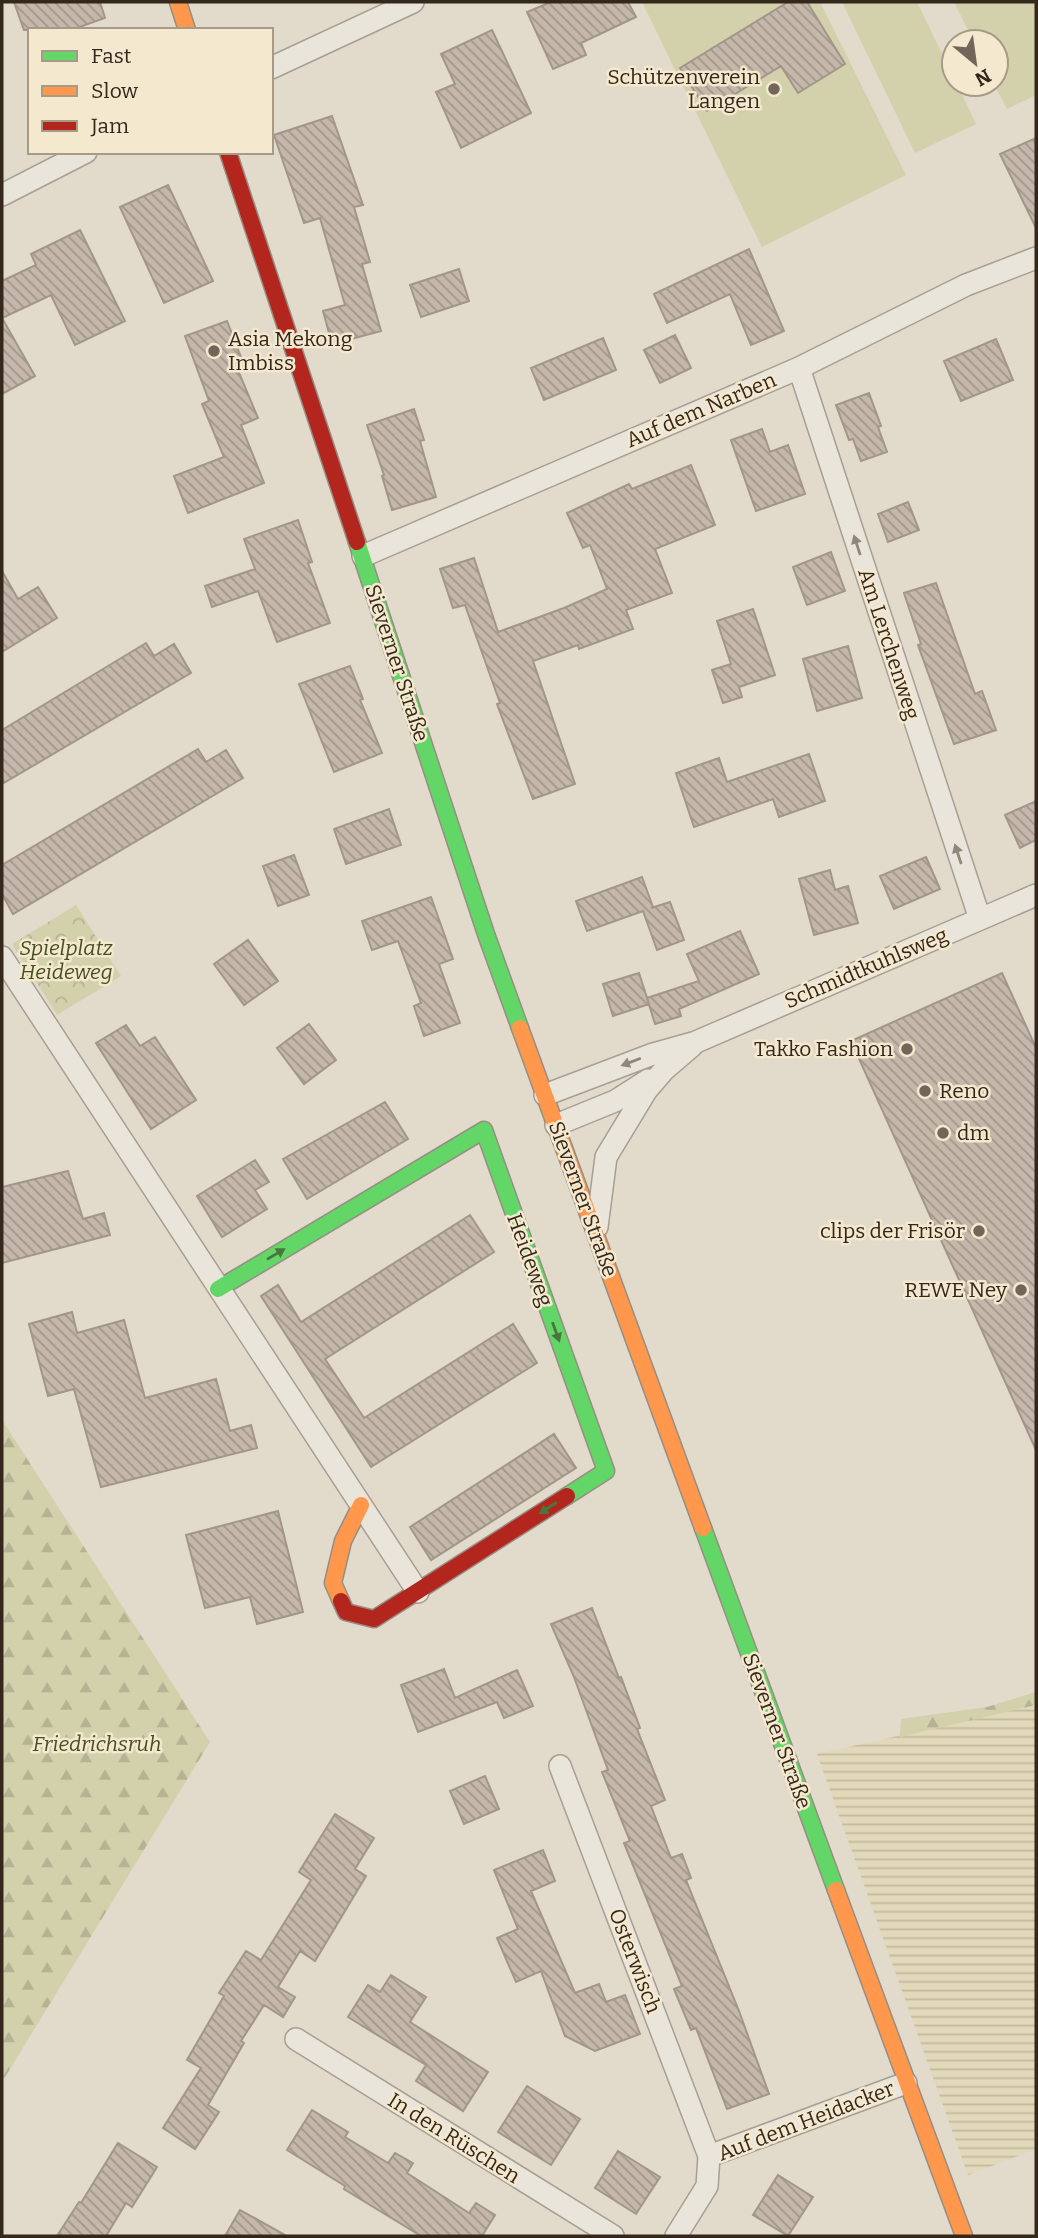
<svg xmlns="http://www.w3.org/2000/svg" width="1038" height="2238" font-family="Bitter,serif">
<style>
.farmland{fill:url(#farmland-rules)}
.forest{fill:url(#forest-firs)}
.park{fill:url(#park-crowns)}
.pitch{fill:#d2d1ac}
.building{fill:url(#building-back-hatch);stroke:#a29689;stroke-width:2}
.lines{fill:none;stroke-linecap:round;stroke-linejoin:round}
.street-casing{stroke:#a79f93;stroke-width:24}
.fast-casing{stroke:#968e83;stroke-width:19}
.slow-casing{stroke:#968e83;stroke-width:19}
.jam-casing{stroke:#968e83;stroke-width:19}
.street{stroke:#eae5db;stroke-width:21}
.fast{stroke:#63d668;stroke-width:16}
.slow{stroke:#ff974d;stroke-width:16}
.jam{stroke:#b3261e;stroke-width:16}
.oneway{fill:#8f867c}
.oneway2{fill:#49763e}
.poi-dot{fill:#716659;stroke:#f4e8ce;stroke-width:2.5}
.labels{text-anchor:middle;stroke-width:5;stroke-linejoin:round;paint-order:stroke}
.poi-label{font-size:21px;fill:#34271c;stroke:#f4e8ce;text-anchor:end}
.street-label{font-size:21px;fill:#34271c;stroke:#f4e8ce}
.park-label{font-size:21px;font-style:italic;fill:#465023;stroke:#f4e8ce}
</style>
<defs>
<pattern id="farmland-rules" width="6" height="5" patternUnits="userSpaceOnUse" patternTransform="scale(1.75)"><rect width="6" height="5" fill="#e2d9ba"/><path d="M0 2.5h6" fill="none" stroke="#c2ba9f"/></pattern>
<pattern id="forest-firs" width="22" height="20" patternUnits="userSpaceOnUse" patternTransform="scale(1.75)"><rect width="22" height="20" fill="#d2d1ac"/><path d="M5 1l3.5 6h-7zM16 11l3.5 6h-7z" fill="#b5b393"/></pattern>
<pattern id="park-crowns" width="20" height="18" patternUnits="userSpaceOnUse" patternTransform="scale(1.75)"><rect width="20" height="18" fill="#d2d1ac"/><path d="M2 6a3 3 0 1 1 6 0M12 15a3 3 0 1 1 6 0" fill="none" stroke="#b5b393"/></pattern>
<pattern id="building-back-hatch" width="6" height="6" patternUnits="userSpaceOnUse" patternTransform="scale(1.75)"><rect width="6" height="6" fill="#c5b8ab"/><path d="M-1 5l2 2M0 0l6 6M5-1l2 2" fill="none" stroke="#a1968a"/></pattern>
</defs>
<rect width="100%" height="100%" fill="#e2daca"/>
<!-- farmland -->
<path class="farmland" d="M1036,1705v444l-68,26 -151,-421z"/>
<!-- forest -->
<path class="forest" d="M2,1420l208,322 -208,340z
M1036,1692v13l-136,32 1,-18 86,-12z"/>
<!-- park -->
<path class="park" d="M76,905l45,71 -64,39 -45,-71z"/>
<!-- pitch -->
<path class="pitch" d="M642,2h178l86,173 -144,72z
M842,2h75l37,77v5h3l19,40 -61,29z
M954,2h82v93l-29,14 -13,-25 2,-42h-22z"/>
<!-- building -->
<path class="building" d="M14,2h86l5,16 -34,12h-47z
M551,2h77l8,15 -55,26 5,12 -33,14 -26,-57z
M788,2h19l38,62 -47,29 -17,-27 -74,45 -27,-43z
M492,30l39,83 -70,35 -25,-56 19,-8 -14,-30z
M332,116l31,89 -9,2 16,55 -8,2 19,67 -49,13 -9,-33 22,-6 -25,-87 -16,5 -30,-88z
M1036,138v90l-36,-74z
M168,185l45,96 -49,22 -44,-96z
M80,230l45,91 -50,24 -24,-50 -49,23 33,58 -33,18v-113l34,-16 -5,-11z
M749,249l35,82 -33,14 -21,-51 -63,29 -13,-29z
M459,269l10,32 -48,16 -11,-32z
M227,321l17,44 -7,3 21,50 -17,7 23,58 -76,30 -14,-37 50,-19 -22,-53 7,-3 -24,-65z
M675,335l16,33 -31,15 -16,-33z
M603,338l13,32 -72,30 -13,-32z
M996,339l17,41 -52,21 -17,-40z
M869,393l12,33 -3,1 9,25 -26,9 -8,-22 -4,1 -13,-35z
M414,409l10,31 -4,1 16,56 -44,13 -10,-34 2,-1 -17,-50z
M762,429l8,23 18,-7 17,49 -49,17 -25,-71z
M691,465l24,60 -60,24 17,44 -46,17 7,19 -54,20 -1,-4 -45,16 42,123 -42,15 -36,-95 3,-1 -35,-98 -12,3 -13,-39 34,-11 24,74 66,-24 43,-19 -17,-44 -7,3 -16,-35 62,-29 3,5z
M908,502l11,28 -31,12 -10,-28z
M298,520l14,42 -4,1 22,60 -53,19 -19,-51 -46,16 -7,-21 50,-17 -11,-30z
M831,552l14,39 -38,14 -14,-38z
M2,571l16,28 20,-12 19,31 -55,34z
M936,583l39,111 7,-3 14,39 -42,14 -36,-99 3,-1 -17,-51z
M753,609l22,66 -36,12 3,10 -19,6 -11,-33 19,-6 -14,-43z
M146,643l8,13 20,-12 17,29 -189,111v-54z
M848,646l14,52 -45,13 -14,-52z
M350,666l13,33 -3,1 22,53 -48,19 -35,-88z
M198,749l8,13 20,-12 17,28 -230,136 -11,-20v-29z
M809,754l16,47 -46,16 -6,-18 -79,28 -18,-54 43,-15 8,24z
M1036,801v39l-16,8 -15,-33z
M389,809l12,36 -55,19 -12,-35z
M294,855l15,40 -31,11 -15,-40z
M926,857l14,32 -46,20 -14,-33z
M830,870l5,20 13,-4 10,37 -44,12 -15,-56z
M642,877l11,30 -2,1 19,-6 14,38 -27,10 -14,-39 -56,20 -11,-30z
M431,897l22,62 -14,5 21,59 -36,13 -10,-30 7,-3 -23,-62 -26,9 -10,-29z
M740,931l19,43 -80,35 2,7 -26,8 -8,-26 52,-17 -12,-27z
M248,940l30,41 -34,24 -30,-41z
M639,973l10,31 -36,12 -10,-32z
M1002,973l34,75v402l-185,-409z
M309,1024l27,36 -32,24 -27,-36z
M126,1025l14,21 15,-9 41,63 -45,29 -55,-86z
M385,1102l23,37 -101,60 -24,-40z
M255,1160l14,22 -14,8 12,19 -45,28 -25,-41z
M68,1171l15,48 21,-6 6,22 -108,28v-76z
M470,1215l24,37 -169,107 39,59 149,-94 24,39 -166,104 -110,-171 17,-11 23,37z
M72,1312l5,21 47,-13 21,78 71,-19 14,52 21,-6 6,23 -156,39 -27,-98 -26,7 -19,-72z
M554,1434l22,34 -145,92 -21,-33z
M278,1511l25,101 -46,12 -7,-27 -45,11 -19,-73z
M592,1608l27,70 2,-1 19,51 -3,1 28,71 -14,6 20,52 11,-4 9,24 -5,2 53,131 30,83 -42,15 -31,-81 -5,2 -17,-41 8,-3 -58,-143 6,-2 -28,-69 6,-2 -34,-93 -23,-53z
M444,1669l11,29 62,-28 16,36 -29,12 -7,-16 -79,30 -17,-47z
M485,1776l14,33 -35,15 -14,-33z
M335,1814l39,24 -19,31 11,7 -51,85 -15,-10 -22,36 17,10 -12,20 -19,-12 -23,36 3,2 -36,62 11,7 -24,37 -32,-21 38,-60 -14,-8 37,-64 -5,-3 27,-42 15,9 50,-80 -12,-8z
M543,1850l12,31 -24,10 44,102 24,-9 7,18 19,-7 15,39 -45,17 -30,-15 -24,-65 -25,11 -19,-44 21,-9 -24,-59z
M391,1975l35,22 -16,25 78,50 -25,39 -47,-30 10,-16 -78,-48 20,-32 12,7z
M527,2086l53,33 -29,46 -53,-33z
M312,2110l36,22 -3,5 43,26 7,-10 18,10 -6,10 62,40 7,-10 19,12 -13,21h-61l-77,-47 1,-3 -58,-36z
M118,2143l39,24 -25,40 -6,-4 -20,33h-49l22,-34 2,1z
M618,2151l42,26 -24,37 -41,-26z
M778,2175l35,22 -25,39 -35,-21z
M240,2210l47,26h-62z"/>
<g class="lines">
<defs>
<path id="street" d="M271,68l142,-66
M2,195l84,-43
M799,368l181,551
M363,556l436,-188 167,-83 70,-27
M2,957l416,635
M545,1095l108,-41 43,-12 340,-147
M556,1125l59,-24 33,-21
M597,1227l9,-70 40,-66 18,-21 28,-24
M560,1766l149,390
M296,2039l317,197
M676,2236l31,-50 2,-30 197,-73"/>
<path id="fast" d="M357,542l129,392 34,94
M218,1289l266,-159 122,341 -39,25
M703,1528l133,362"/>
<path id="slow" d="M178,2l9,28
M520,1028l183,500
M341,1601l-8,-18 10,-42 18,-36
M836,1890l128,346"/>
<path id="jam" d="M228,152l129,390
M341,1601l5,11 28,7 193,-123"/>
</defs>
<!-- street casing -->
<use href="#street" class="street-casing"/>
<!-- fast casing -->
<use href="#fast" class="fast-casing"/>
<!-- slow casing -->
<use href="#slow" class="slow-casing"/>
<!-- jam casing -->
<use href="#jam" class="jam-casing"/>
<!-- street -->
<use href="#street" class="street"/>
<!-- fast -->
<use href="#fast" class="fast"/>
<!-- slow -->
<use href="#slow" class="slow"/>
<!-- jam -->
<use href="#jam" class="jam"/>
</g>
<!-- one-way arrows -->
<defs><path id="oneway-solid" d="M-6-.8H1V-3.2L6.5 0L1 3.2V.8H-6Z" transform="scale(1.75)"/></defs>
<g class="oneway">
<use href="#oneway-solid" transform="translate(857 545) rotate(-108)"/>
<use href="#oneway-solid" transform="translate(958 854) rotate(-108)"/>
<use href="#oneway-solid" transform="translate(631 1062) rotate(159)"/>
</g>
<g class="oneway2">
<use href="#oneway-solid" transform="translate(276 1254) rotate(-31)"/>
<use href="#oneway-solid" transform="translate(556 1332) rotate(70)"/>
<use href="#oneway-solid" transform="translate(548 1508) rotate(147)"/>
</g>
<!-- markers -->
<g class="poi-dot">
<circle cx="774" cy="89" r="7"/>
<circle cx="214" cy="351" r="7"/>
<circle cx="907" cy="1049" r="7"/>
<circle cx="925" cy="1091" r="7"/>
<circle cx="943" cy="1133" r="7"/>
<circle cx="979" cy="1231" r="7"/>
<circle cx="1021" cy="1290" r="7"/>
</g>
<g class="labels">
<!-- poi labels -->
<g class="poi-label">
<text x="760" y="84">Schützenverein<tspan x="760" dy="24">Langen</tspan></text>
<text x="228" y="346" text-anchor="start">Asia Mekong<tspan x="228" dy="24">Imbiss</tspan></text>
<text x="893" y="1056">Takko Fashion</text>
<text x="939" y="1098" text-anchor="start">Reno</text>
<text x="957" y="1140" text-anchor="start">dm</text>
<text x="965" y="1238">clips der Frisör</text>
<text x="1007" y="1297">REWE Ney</text>
</g>
<!-- street labels -->
<g class="street-label">
<text transform="translate(701 410) rotate(-23)" y="7">Auf dem Narben</text>
<text transform="translate(889 644) rotate(72)" y="7">Am Lerchenweg</text>
<text transform="translate(397 663) rotate(72)" y="7">Sieverner Straße</text>
<text transform="translate(866 968) rotate(-23)" y="7">Schmidtkuhlsweg</text>
<text transform="translate(583 1199) rotate(70)" y="7">Sieverner Straße</text>
<text transform="translate(530 1260) rotate(70)" y="7">Heideweg</text>
<text transform="translate(777 1731) rotate(70)" y="7">Sieverner Straße</text>
<text transform="translate(635 1961) rotate(69)" y="7">Osterwisch</text>
<text transform="translate(806 2121) rotate(-21)" y="7">Auf dem Heidacker</text>
<text transform="translate(454 2138) rotate(32)" y="7">In den Rüschen</text>
</g>
<!-- park labels -->
<g class="park-label">
<text x="66" y="955">Spielplatz<tspan x="66" dy="24">Heideweg</tspan></text>
<text x="97" y="1751">Friedrichsruh</text>
</g>
</g>
<!-- border -->
<rect width="1038" height="2238" fill="none" stroke="#34271c" stroke-width="7"/>
<!-- legend -->
<rect x="28" y="28" width="245" height="126" fill="#f4e8ce" stroke="#a79b87" stroke-width="2"/>
<rect x="42" y="51" width="35" height="10" fill="#63d668" stroke="#a79b87" stroke-width="2"/>
<text x="91" y="63" font-size="21" fill="#34271c">Fast</text>
<rect x="42" y="86" width="35" height="10" fill="#ff974d" stroke="#a79b87" stroke-width="2"/>
<text x="91" y="98" font-size="21" fill="#34271c">Slow</text>
<rect x="42" y="121" width="35" height="10" fill="#b3261e" stroke="#a79b87" stroke-width="2"/>
<text x="91" y="133" font-size="21" fill="#34271c">Jam</text>
<!-- north arrow -->
<g transform="translate(975 63) rotate(151)"><circle r="33" fill="#f4e8ce" stroke="#a79b87" stroke-width="2"/>
<path d="M0-5L12 26L0 18L-12 26Z" fill="#716659"/>
<text y="-10" font-size="19" font-weight="bold" text-anchor="middle" fill="#34271c">N</text>
</g>
</svg>
